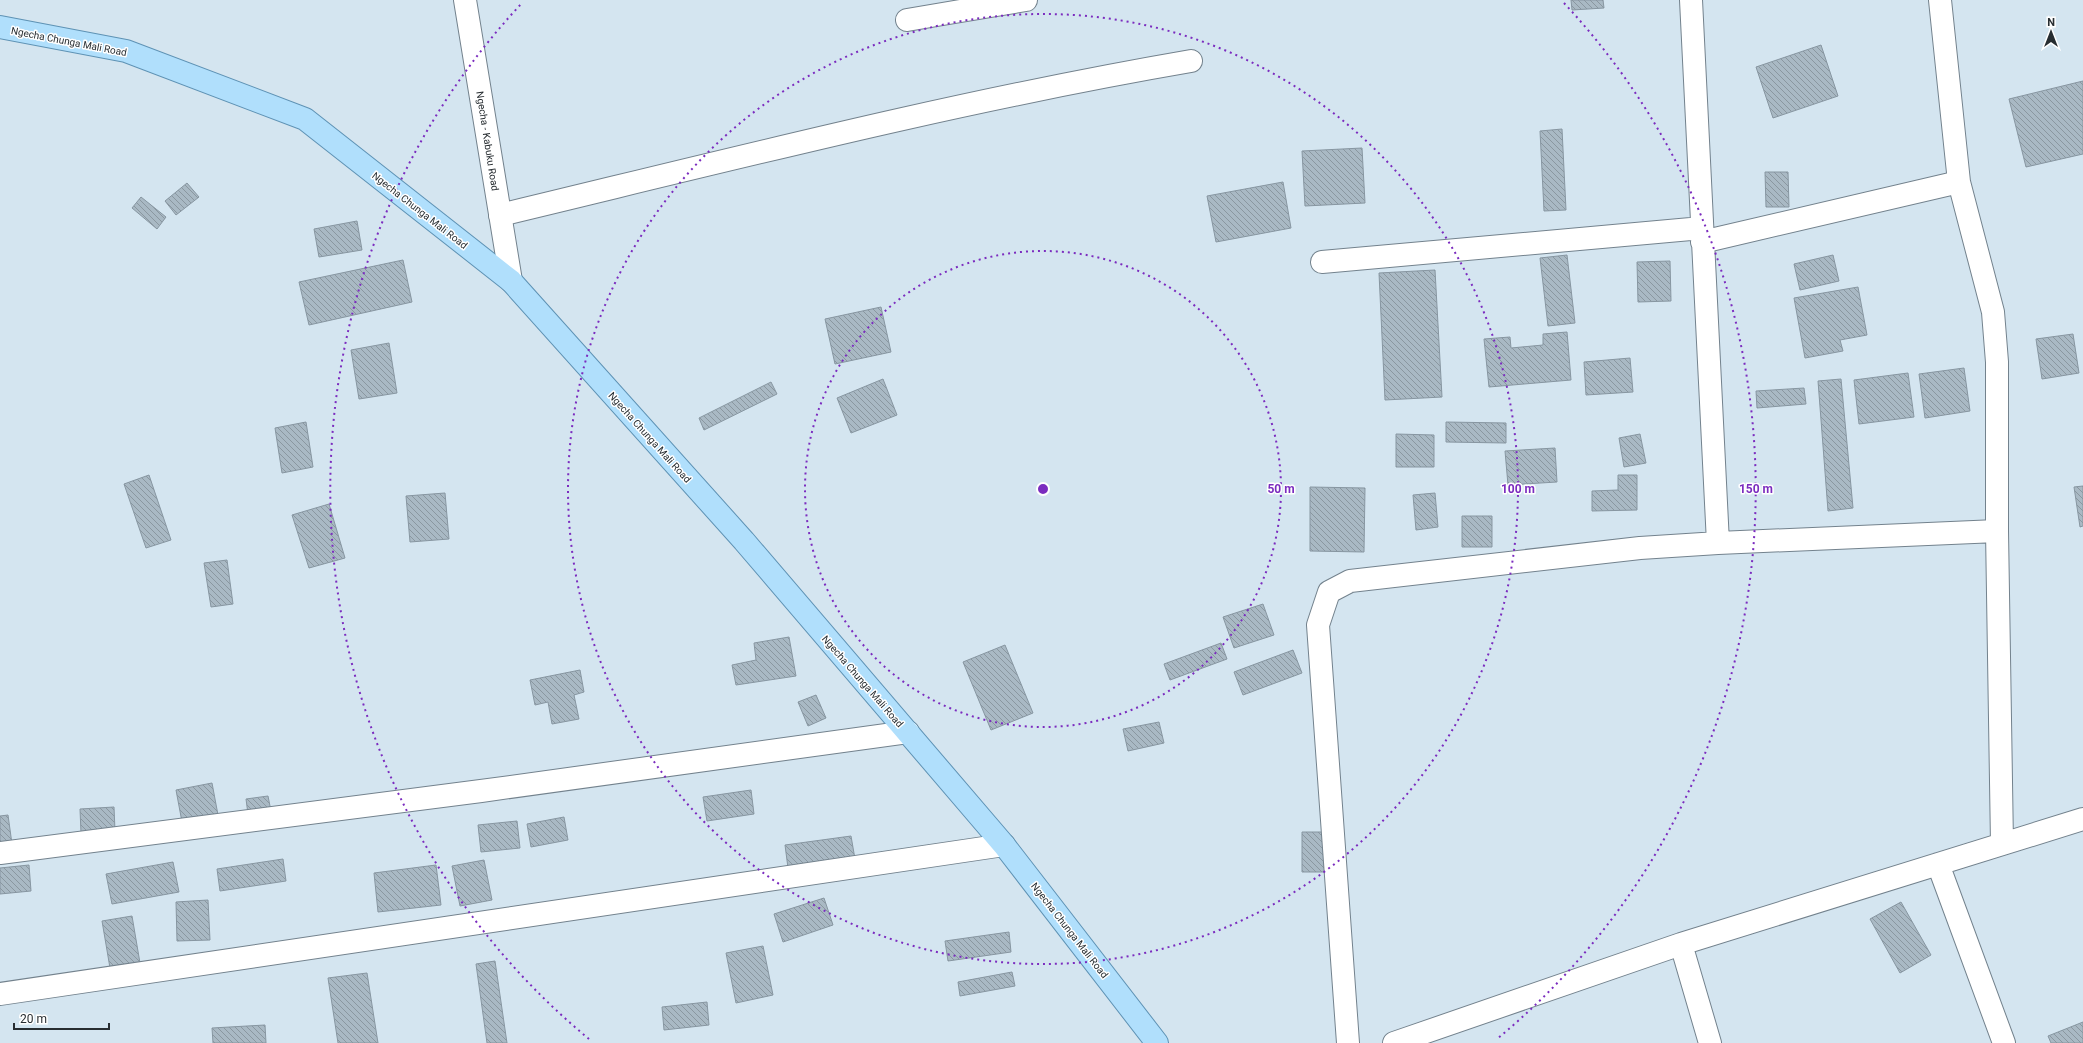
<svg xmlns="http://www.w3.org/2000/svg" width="2083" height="1043" font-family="Roboto,sans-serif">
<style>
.building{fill:url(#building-back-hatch);stroke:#8796a1}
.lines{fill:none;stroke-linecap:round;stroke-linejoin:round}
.minor-casing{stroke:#73828d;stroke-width:24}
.tertiary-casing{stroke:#73828d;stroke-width:24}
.primary-casing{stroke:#5e92b4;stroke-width:24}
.minor{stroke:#fff;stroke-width:22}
.tertiary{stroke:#fff;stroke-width:22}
.primary{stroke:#b0dffc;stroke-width:22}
.ring{fill:none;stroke:#7b2cbf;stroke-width:2;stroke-dasharray:2 4}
.labels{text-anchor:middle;stroke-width:3;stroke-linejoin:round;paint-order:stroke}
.street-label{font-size:10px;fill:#272d31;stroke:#fff}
.centre{fill:#7b2cbf;stroke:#fff;stroke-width:2}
.ring-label{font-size:12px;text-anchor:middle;font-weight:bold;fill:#7b2cbf;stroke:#fff;stroke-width:3;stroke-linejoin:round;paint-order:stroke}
</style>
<defs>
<pattern id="building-back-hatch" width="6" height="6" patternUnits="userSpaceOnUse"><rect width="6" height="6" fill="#a9b9c4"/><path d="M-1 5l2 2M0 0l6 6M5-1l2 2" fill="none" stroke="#8a97a0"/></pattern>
</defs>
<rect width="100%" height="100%" fill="#d4e5f0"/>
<!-- building -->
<path class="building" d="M1571,0h32l1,8 -32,2z
M1821,45l17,51 -65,22 -17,-51z
M2083,81v73l-57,13 -17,-68z
M1562,129l4,81 -22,1 -4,-80z
M1362,148l3,55 -60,3 -3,-55z
M1765,172h23l1,35h-23z
M1283,182l8,46 -75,14 -9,-46z
M187,183l12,14 -23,18 -11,-14z
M141,197l25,20 -9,12 -25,-21z
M357,221l5,29 -43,7 -5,-28z
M1567,255l8,68 -27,3 -8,-68z
M1833,255l6,26 -39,9 -6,-26z
M403,260l9,42 -103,23 -10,-43z
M1670,261l1,40 -33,1 -1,-40z
M1435,270l7,127 -57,3 -6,-127z
M1858,287l9,48 -27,5 3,11 -38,7 -11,-60z
M881,307l10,45 -56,12 -10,-45z
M1567,332l4,48 -82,7 -5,-48 26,-2 1,11 32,-3v-11z
M2073,334l6,39 -37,6 -6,-40z
M389,343l8,50 -38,6 -8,-49z
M1630,358l3,34 -47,3 -2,-33z
M1964,368l6,43 -45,7 -6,-44z
M1908,373l6,44 -55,7 -5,-44z
M883,379l14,36 -46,18 -14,-35z
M1841,379l12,129 -25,3 -10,-130z
M771,382l6,12 -73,36 -5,-12z
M1804,388l2,16 -49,4 -1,-17z
M306,422l7,45 -31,6 -7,-45z
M1446,422l60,1v20l-60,-1z
M1396,434l38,1v32h-38z
M1640,434l6,29 -22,4 -5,-29z
M1555,448l2,34 -49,3 -3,-34z
M149,475l22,65 -25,8 -22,-64z
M1618,475h19v35l-45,1v-20l26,-1z
M2083,486v40l-3,1 -6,-40z
M1310,487l55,1 -1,64 -54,-1z
M445,493l4,46 -39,3 -4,-46z
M1435,493l3,34 -22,3 -3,-35z
M329,504l16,54 -36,10 -17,-53z
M1462,516h30v31h-30z
M227,560l6,44 -22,3 -7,-44z
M1263,604l11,31 -40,13 -11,-31z
M789,637l7,39 -60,9 -4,-20 24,-5 -2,-17z
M1221,643l6,16 -57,21 -6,-16z
M1005,645l28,68 -42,17 -28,-68z
M1293,650l9,23 -59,22 -9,-23z
M580,670l4,22 -10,3 5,24 -27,5 -4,-22 -13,3 -5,-25z
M816,695l10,23 -18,8 -10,-24z
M1159,722l5,21 -36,8 -5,-22z
M212,783l6,32 -36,7 -6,-32z
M751,790l3,24 -47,7 -4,-24z
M268,796l3,15 -23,3 -2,-15z
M114,807l1,24 -34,2 -1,-24z
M8,815l4,29 -12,2v-30z
M564,817l4,23 -37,7 -4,-23z
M517,821l3,27 -39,4 -3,-27z
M1302,832h21l2,40h-23z
M851,836l4,23 -67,9 -3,-23z
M283,859l3,22 -66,10 -3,-22z
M484,860l8,40 -32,6 -8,-40z
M173,862l6,30 -67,12 -6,-30z
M29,865l2,26 -31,3v-26z
M436,865l5,40 -63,7 -4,-39z
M824,898l9,27 -50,17 -9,-28z
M208,900l2,40 -33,1 -1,-39z
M1901,902l30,53 -31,18 -30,-54z
M132,916l8,47 -30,5 -8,-47z
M1009,932l2,20 -63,9 -3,-20z
M763,946l10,49 -37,8 -10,-50z
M495,961l12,82h-20l-11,-79z
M1012,972l3,14 -55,10 -2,-14z
M367,973l11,70h-40l-10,-65z
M707,1002l2,23 -45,5 -2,-23z
M2083,1022v21h-32l-3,-7z
M265,1025l1,18h-53l-1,-15z"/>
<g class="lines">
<defs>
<path id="minor" d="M1940,0l19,182 34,130 4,50v169l5,313
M907,20l119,-20
M500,215c229,-55 458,-114 691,-154
M1702,242l257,-60
M1322,262l380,-34
M1718,543l279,-12
M0,853l481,-62 427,-59
M1938,864l66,179
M1681,944l29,99
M0,994l1004,-149
M1348,1043l-30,-418 11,-33 21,-11 290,-33 78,-5 -27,-543
M1394,1043l287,-99 402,-125"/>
<path id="tertiary" d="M465,0l46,281"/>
<path id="primary" d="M0,27l126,24 179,68 206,162 233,260 260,304 153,198"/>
</defs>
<!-- minor casing -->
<use href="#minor" class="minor-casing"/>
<!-- tertiary casing -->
<use href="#tertiary" class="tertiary-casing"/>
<!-- primary casing -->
<use href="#primary" class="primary-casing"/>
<!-- minor -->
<use href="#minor" class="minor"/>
<!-- tertiary -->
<use href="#tertiary" class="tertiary"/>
<!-- primary -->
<use href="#primary" class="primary"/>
</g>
<!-- distance rings -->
<g class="ring">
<circle cx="1043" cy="489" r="238"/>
<circle cx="1043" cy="489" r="475"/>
<path d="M589 1039A713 713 0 0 1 522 3M1564 3A713 713 0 0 1 1497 1039"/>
</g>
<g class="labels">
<!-- street labels -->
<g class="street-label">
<text transform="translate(69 41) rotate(11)" y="4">Ngecha Chunga Mali Road</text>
<text transform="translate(488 141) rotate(81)" y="4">Ngecha - Kabuku Road</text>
<text transform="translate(420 210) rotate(38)" y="4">Ngecha Chunga Mali Road</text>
<text transform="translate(650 437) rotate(48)" y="4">Ngecha Chunga Mali Road</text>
<text transform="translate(863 681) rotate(49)" y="4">Ngecha Chunga Mali Road</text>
<text transform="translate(1070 930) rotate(52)" y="4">Ngecha Chunga Mali Road</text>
</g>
</g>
<circle cx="1043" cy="489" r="6" class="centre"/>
<g class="ring-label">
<text x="1281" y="493">50 m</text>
<text x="1518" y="493">100 m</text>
<text x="1756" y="493">150 m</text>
</g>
<!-- north arrow -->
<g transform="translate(2051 32)" stroke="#ffffff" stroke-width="3" paint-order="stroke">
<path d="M0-3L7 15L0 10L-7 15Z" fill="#272d31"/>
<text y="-6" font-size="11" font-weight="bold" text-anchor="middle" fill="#272d31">N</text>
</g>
<!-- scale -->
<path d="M14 1023v6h95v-6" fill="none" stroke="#272d31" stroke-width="2"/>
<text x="20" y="1023" font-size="12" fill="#272d31" stroke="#ffffff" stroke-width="3" paint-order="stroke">20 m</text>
</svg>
